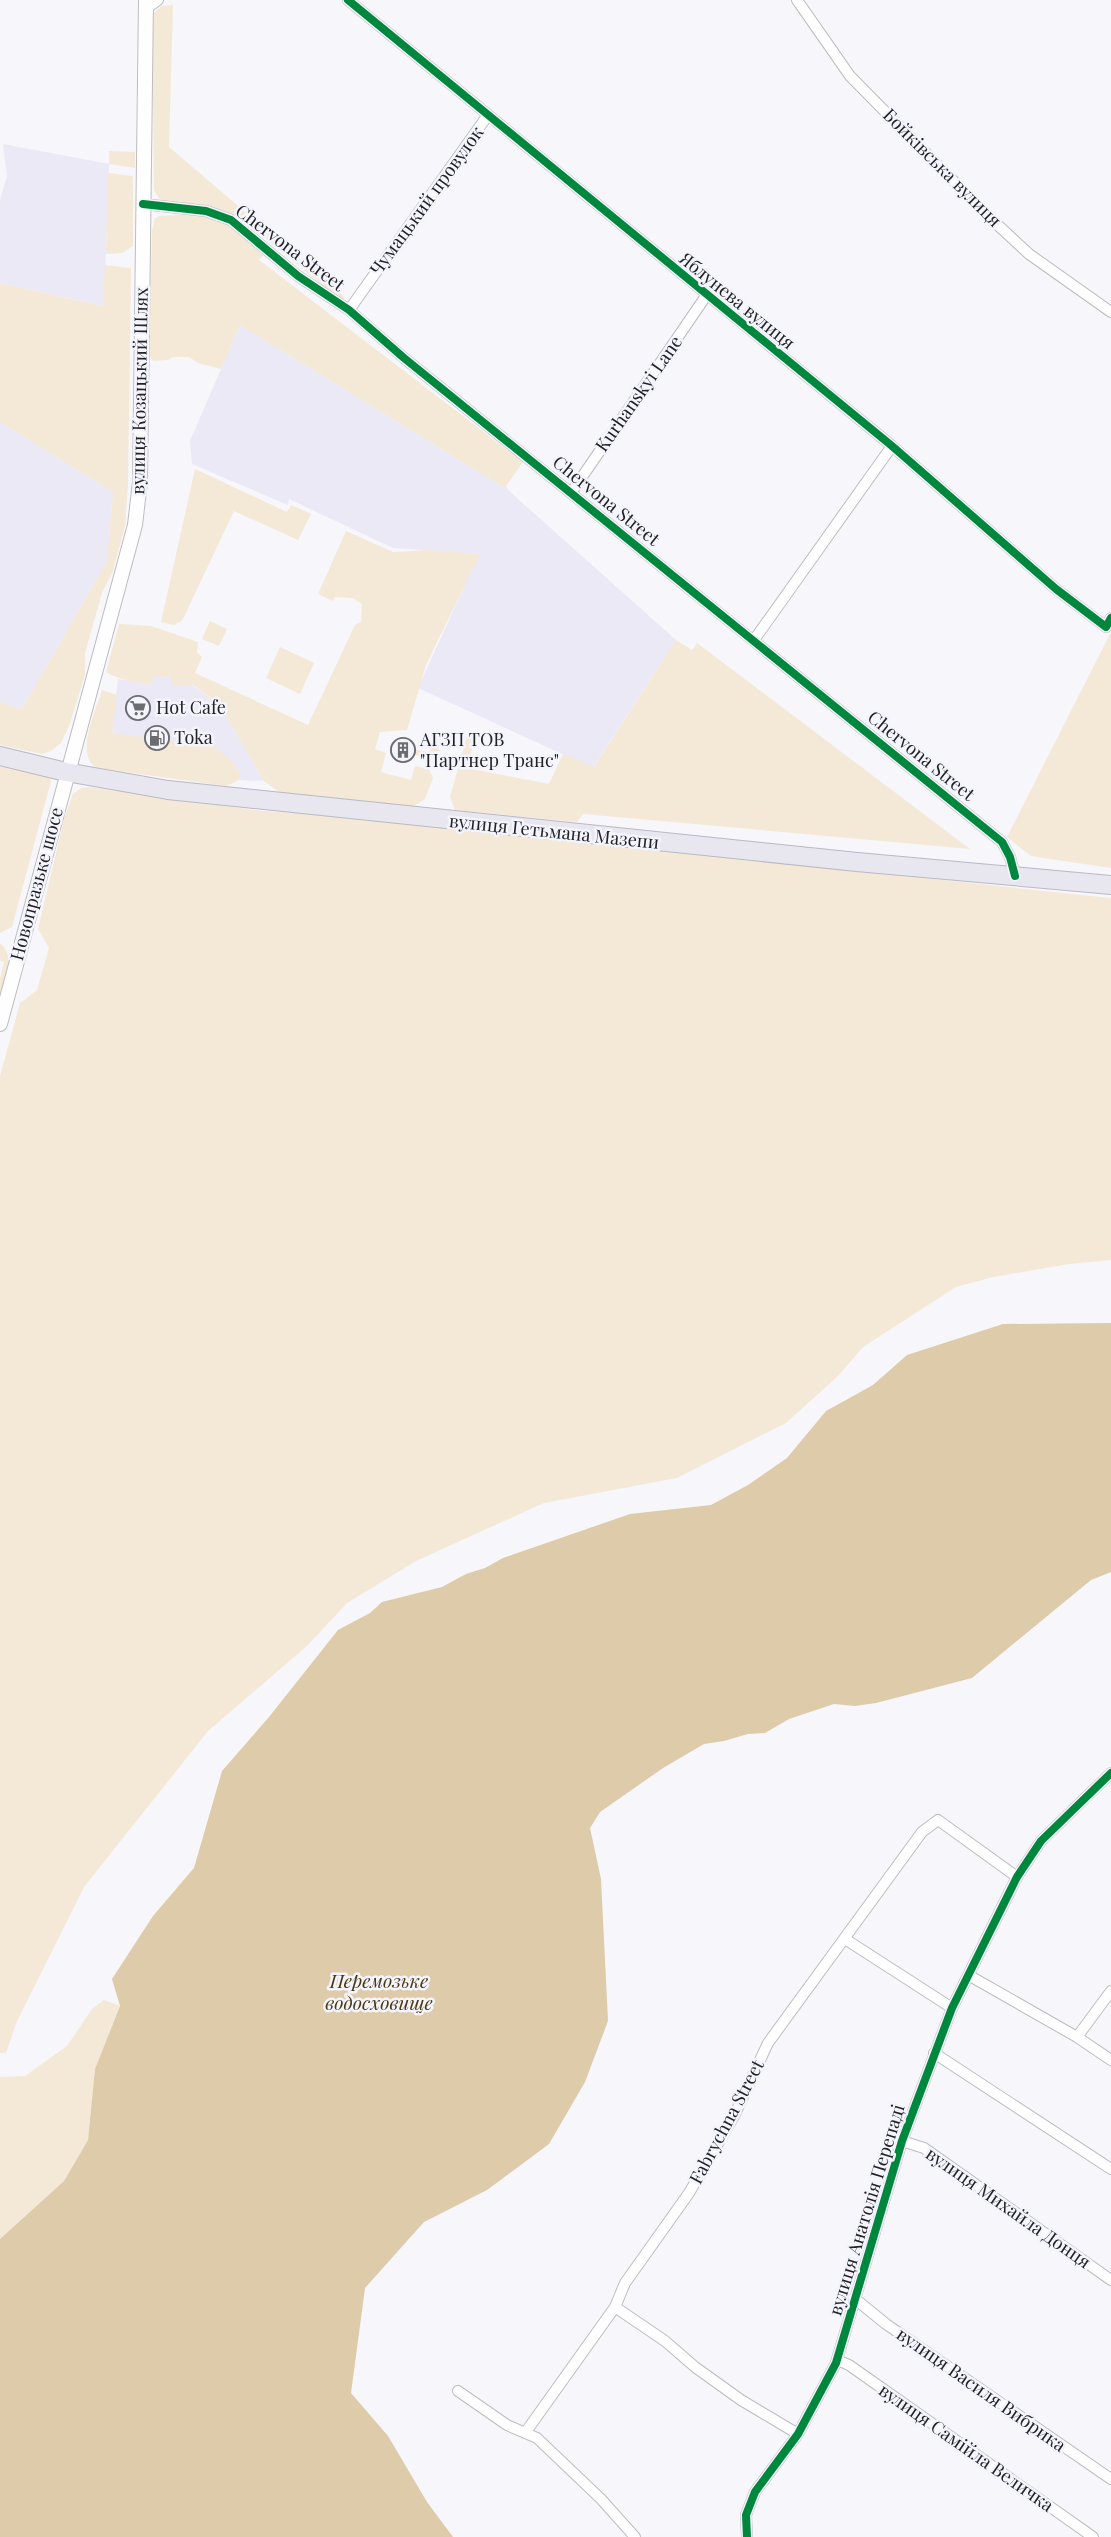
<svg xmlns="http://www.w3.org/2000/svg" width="1111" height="2537" font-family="'Playfair Display',serif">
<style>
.built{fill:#eae9f5}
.green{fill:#f4e9d7}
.water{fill:#ddcbaa}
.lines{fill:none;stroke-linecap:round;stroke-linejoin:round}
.street-casing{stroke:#bdbdc0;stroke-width:12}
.secondary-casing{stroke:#bdbdc0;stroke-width:16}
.highway-casing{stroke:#bab8c4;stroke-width:20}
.street{stroke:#fefefe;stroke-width:10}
.secondary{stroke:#fefefe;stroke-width:14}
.highway{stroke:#e8e7f0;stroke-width:18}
.cycleway-casing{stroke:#f4f4fd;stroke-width:11}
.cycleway{stroke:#00873e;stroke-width:8}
.labels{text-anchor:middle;stroke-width:5;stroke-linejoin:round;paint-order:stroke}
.street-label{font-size:18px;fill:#222225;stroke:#f4f4fd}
.poi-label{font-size:18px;fill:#222225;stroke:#f4f4fd;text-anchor:start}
.water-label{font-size:19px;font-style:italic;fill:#49380e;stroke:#f4f4fd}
</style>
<rect width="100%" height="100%" fill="#f6f6fb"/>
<!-- built -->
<path class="built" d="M3,144l106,20 -5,142 -104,-23v-83l7,-24z
M240,325l268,165 168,150 -83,128 -175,-80 61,-134 -86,-6 -104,-49 -1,6 -96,-41 -2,-23z
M0,422l113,70 -6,69 -85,148 -22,-7z
M154,676l18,1v8h20l27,19 45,77 -25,-1 2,-6 -13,-17 -116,-24 6,-54 34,5z"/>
<!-- green -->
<path class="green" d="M173,5l-4,142 176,150 -5,3 -101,-83 -31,-11 -48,-6 -6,-10 -2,-176 10,-8z
M109,151l26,1v16l-26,-4z
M108,173l25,3v70l-11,7 -16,1z
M197,214l25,6 43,33 -6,7 264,202 -17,24 2,4 -268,-165 -19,44 -23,-6 -9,-6h-16l-5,3 -15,1 -4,-6 3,-124 3,-13 4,-2z
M105,265l26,3 -3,216 -3,42 -12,45 -11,22 -17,60v22l-16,51 -8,17 -10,8 -9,3 -42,-9v-43l22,7 85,-148 6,-69 -113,-70v-139l103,23z
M195,469l92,43 4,-7 20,9 -13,26 -64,-29 -52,110 -8,4 -13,-3z
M346,531l47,21 37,-2 50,4 -54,111 -19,65 -27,2 -5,17 11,4 -5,19 30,8 4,-14 14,3 4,9 -8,21 -11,7h-31l-104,-14 -15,-11 -45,-77 -26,-19h-21v-8l-18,-1 -2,8c-16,-2 -31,-3 -46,-12l13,-48 32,2 47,16 -1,10 5,5 -7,16 113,52 47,-100 6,-3 1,-18 -10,-6 -17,-1 -2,4 -15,-7z
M210,621l17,8 -8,17 -17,-7z
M1111,632v236l-80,-12 -24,-19z
M676,640l16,10 5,-7 273,206 -387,-35 -6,8 -122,-12 -5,-13 17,-61 8,2 -8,30 82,16 14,-30 31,13z
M280,647l34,16 -14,31 -34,-16z
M102,690l15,5 -5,38 101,13 15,11 13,17 -2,6 -13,6 -129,-18c-23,-13 -1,-57 5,-78z
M432,747l6,1 3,5 -2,6 -28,-5 1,-5 17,3z
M0,762l48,14 3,5 -39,146 -12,6z
M89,787l173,24 60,3 789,84v362l-42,4 -76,13 -37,10 -93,60 -25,29 -52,47 -109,55 -133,25 -126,57 -71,43 -40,43 -99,85 -124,156 -67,134 -11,32h-6v-977l20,-73 17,-13 12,-42 -11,-19 26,-110 9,-25 8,-6z
M0,943c17,15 5,37 0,55v-19l4,-17 -4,-1z
M104,2000l16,6 -25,63 -7,71 -24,41 -64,58v-162l25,-1 42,-30 25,-37z"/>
<!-- water -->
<path class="water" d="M1111,1323v249l-20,8 -119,98 -96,25 -21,3 -21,-2 -45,15 -24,14 -17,1 -24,7 -20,3 -41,24 -63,44 -10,16 11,51 7,142 -23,61 -36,62 -62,46 -63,32 -59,66 -14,105 37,43 39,66 26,35h-453v-298l64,-58 24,-41 7,-71 25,-63 -8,-27 41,-63 41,-48 28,-97 47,-54 69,-87 32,-17 12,-11 60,-15 24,-13 19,-6 18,-10 127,-44 81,-9 37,-20 39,-27 39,-47 47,-26 34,-30 96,-31z"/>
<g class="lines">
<defs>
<path id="street" d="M348,0l544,446 164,143 50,38 5,-9
M797,0l53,76 138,140 41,38 82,58
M146,9l12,-9
M143,204l63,7 25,9 67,56 51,34 55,48 598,484 8,15 5,19
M349,310l139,-195
M571,493l135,-197
M754,640l138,-194
M845,1939l107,69
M970,1976l107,61 34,23
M1077,2037l34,-46
M934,2053l177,116
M902,2141l22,7 187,132
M854,2298l32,26 225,155
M615,2307l50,34 30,26 46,33 57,34
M837,2360l12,5 244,172
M458,2391l49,34 30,13 64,61 34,38
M525,2433l90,-126 10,-24 64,-90 45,-77 34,-73 154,-211 16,-12 79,57
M747,2537l-1,-22 9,-23 43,-58 38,-71 66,-222 50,-133 65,-131 24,-36 70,-68"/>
<path id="secondary" d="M0,1024l135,-499 5,-43 6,-482"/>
<path id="highway" d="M0,756l66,16 102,18 689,72 254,23"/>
</defs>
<!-- street casing -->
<use href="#street" class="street-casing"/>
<!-- secondary casing -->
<use href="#secondary" class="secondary-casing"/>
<!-- highway casing -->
<use href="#highway" class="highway-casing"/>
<!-- street -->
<use href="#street" class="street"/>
<!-- secondary -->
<use href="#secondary" class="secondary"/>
<!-- highway -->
<use href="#highway" class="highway"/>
<defs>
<path id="cycleway" d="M348,0l544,446 164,143 50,38 5,-9
M143,204l63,7 25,9 67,56 51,34 55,48 598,484 8,15 5,19
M747,2537l-1,-22 9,-23 43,-58 38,-71 66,-222 50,-133 65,-131 24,-36 70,-68"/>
</defs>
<!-- cycleway casing -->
<use href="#cycleway" class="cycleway-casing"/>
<!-- cycleway -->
<use href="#cycleway" class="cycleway"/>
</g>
<!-- icons -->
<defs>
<symbol id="supermarket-ring" viewBox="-11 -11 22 22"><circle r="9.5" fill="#f4f4fd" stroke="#6c6c70" stroke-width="1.5"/><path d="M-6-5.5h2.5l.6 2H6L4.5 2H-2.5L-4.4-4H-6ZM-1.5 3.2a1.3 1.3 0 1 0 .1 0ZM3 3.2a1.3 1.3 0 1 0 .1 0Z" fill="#6c6c70"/></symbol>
<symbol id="fuel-ring" viewBox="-11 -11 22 22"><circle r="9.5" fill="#f4f4fd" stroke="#6c6c70" stroke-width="1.5"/><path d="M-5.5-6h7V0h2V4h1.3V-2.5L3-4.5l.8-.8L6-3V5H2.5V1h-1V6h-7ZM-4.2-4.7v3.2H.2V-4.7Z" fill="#6c6c70"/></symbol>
<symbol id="building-ring" viewBox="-11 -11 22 22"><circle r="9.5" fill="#f4f4fd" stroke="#6c6c70" stroke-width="1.5"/><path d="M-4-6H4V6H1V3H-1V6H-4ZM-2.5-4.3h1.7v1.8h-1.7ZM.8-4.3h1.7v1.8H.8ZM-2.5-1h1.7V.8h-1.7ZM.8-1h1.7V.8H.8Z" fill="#6c6c70"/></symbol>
</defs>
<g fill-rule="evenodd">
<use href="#supermarket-ring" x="124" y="694" width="28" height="28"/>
<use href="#fuel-ring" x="143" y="724" width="28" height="28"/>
<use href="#building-ring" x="389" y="736" width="28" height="28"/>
</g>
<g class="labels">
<!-- street labels -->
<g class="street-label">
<text transform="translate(942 168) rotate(45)" y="6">Бойківська вулиця</text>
<text transform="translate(427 201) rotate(-54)" y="6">Чумацький провулок</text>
<text transform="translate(290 248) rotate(37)" y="6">Chervona Street</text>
<text transform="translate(737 301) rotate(39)" y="6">Яблунева вулиця</text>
<text transform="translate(140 391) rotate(-89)" y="6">вулиця Козацький Шлях</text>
<text transform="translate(639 394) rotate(-55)" y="6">Kurhanskyi Lane</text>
<text transform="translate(606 501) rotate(39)" y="6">Chervona Street</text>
<text transform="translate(921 756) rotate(39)" y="6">Chervona Street</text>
<text transform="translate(554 832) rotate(6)" y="6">вулиця Гетьмана Мазепи</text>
<text transform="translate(37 884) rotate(-75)" y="6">Новопразьке шосе</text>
<text transform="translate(727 2122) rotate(-62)" y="6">Fabrychna Street</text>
<text transform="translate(1008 2208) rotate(35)" y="6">вулиця Михайла Донця</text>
<text transform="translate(867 2210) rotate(-73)" y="6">вулиця Анатолія Перепаді</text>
<text transform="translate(981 2390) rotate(35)" y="6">вулиця Василя Вибрика</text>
<text transform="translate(966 2448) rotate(35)" y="6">вулиця Самійла Величка</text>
</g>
<!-- poi labels -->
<g class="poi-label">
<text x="156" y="714">Hot Cafe</text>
<text x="174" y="744">Toka</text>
<text x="420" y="746">АГЗП ТОВ<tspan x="420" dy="21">"Партнер Транс"</tspan></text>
</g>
<!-- water labels -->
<g class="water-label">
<text x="379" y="1988">Перемозьке<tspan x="379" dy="22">водосховище</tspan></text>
</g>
</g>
</svg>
